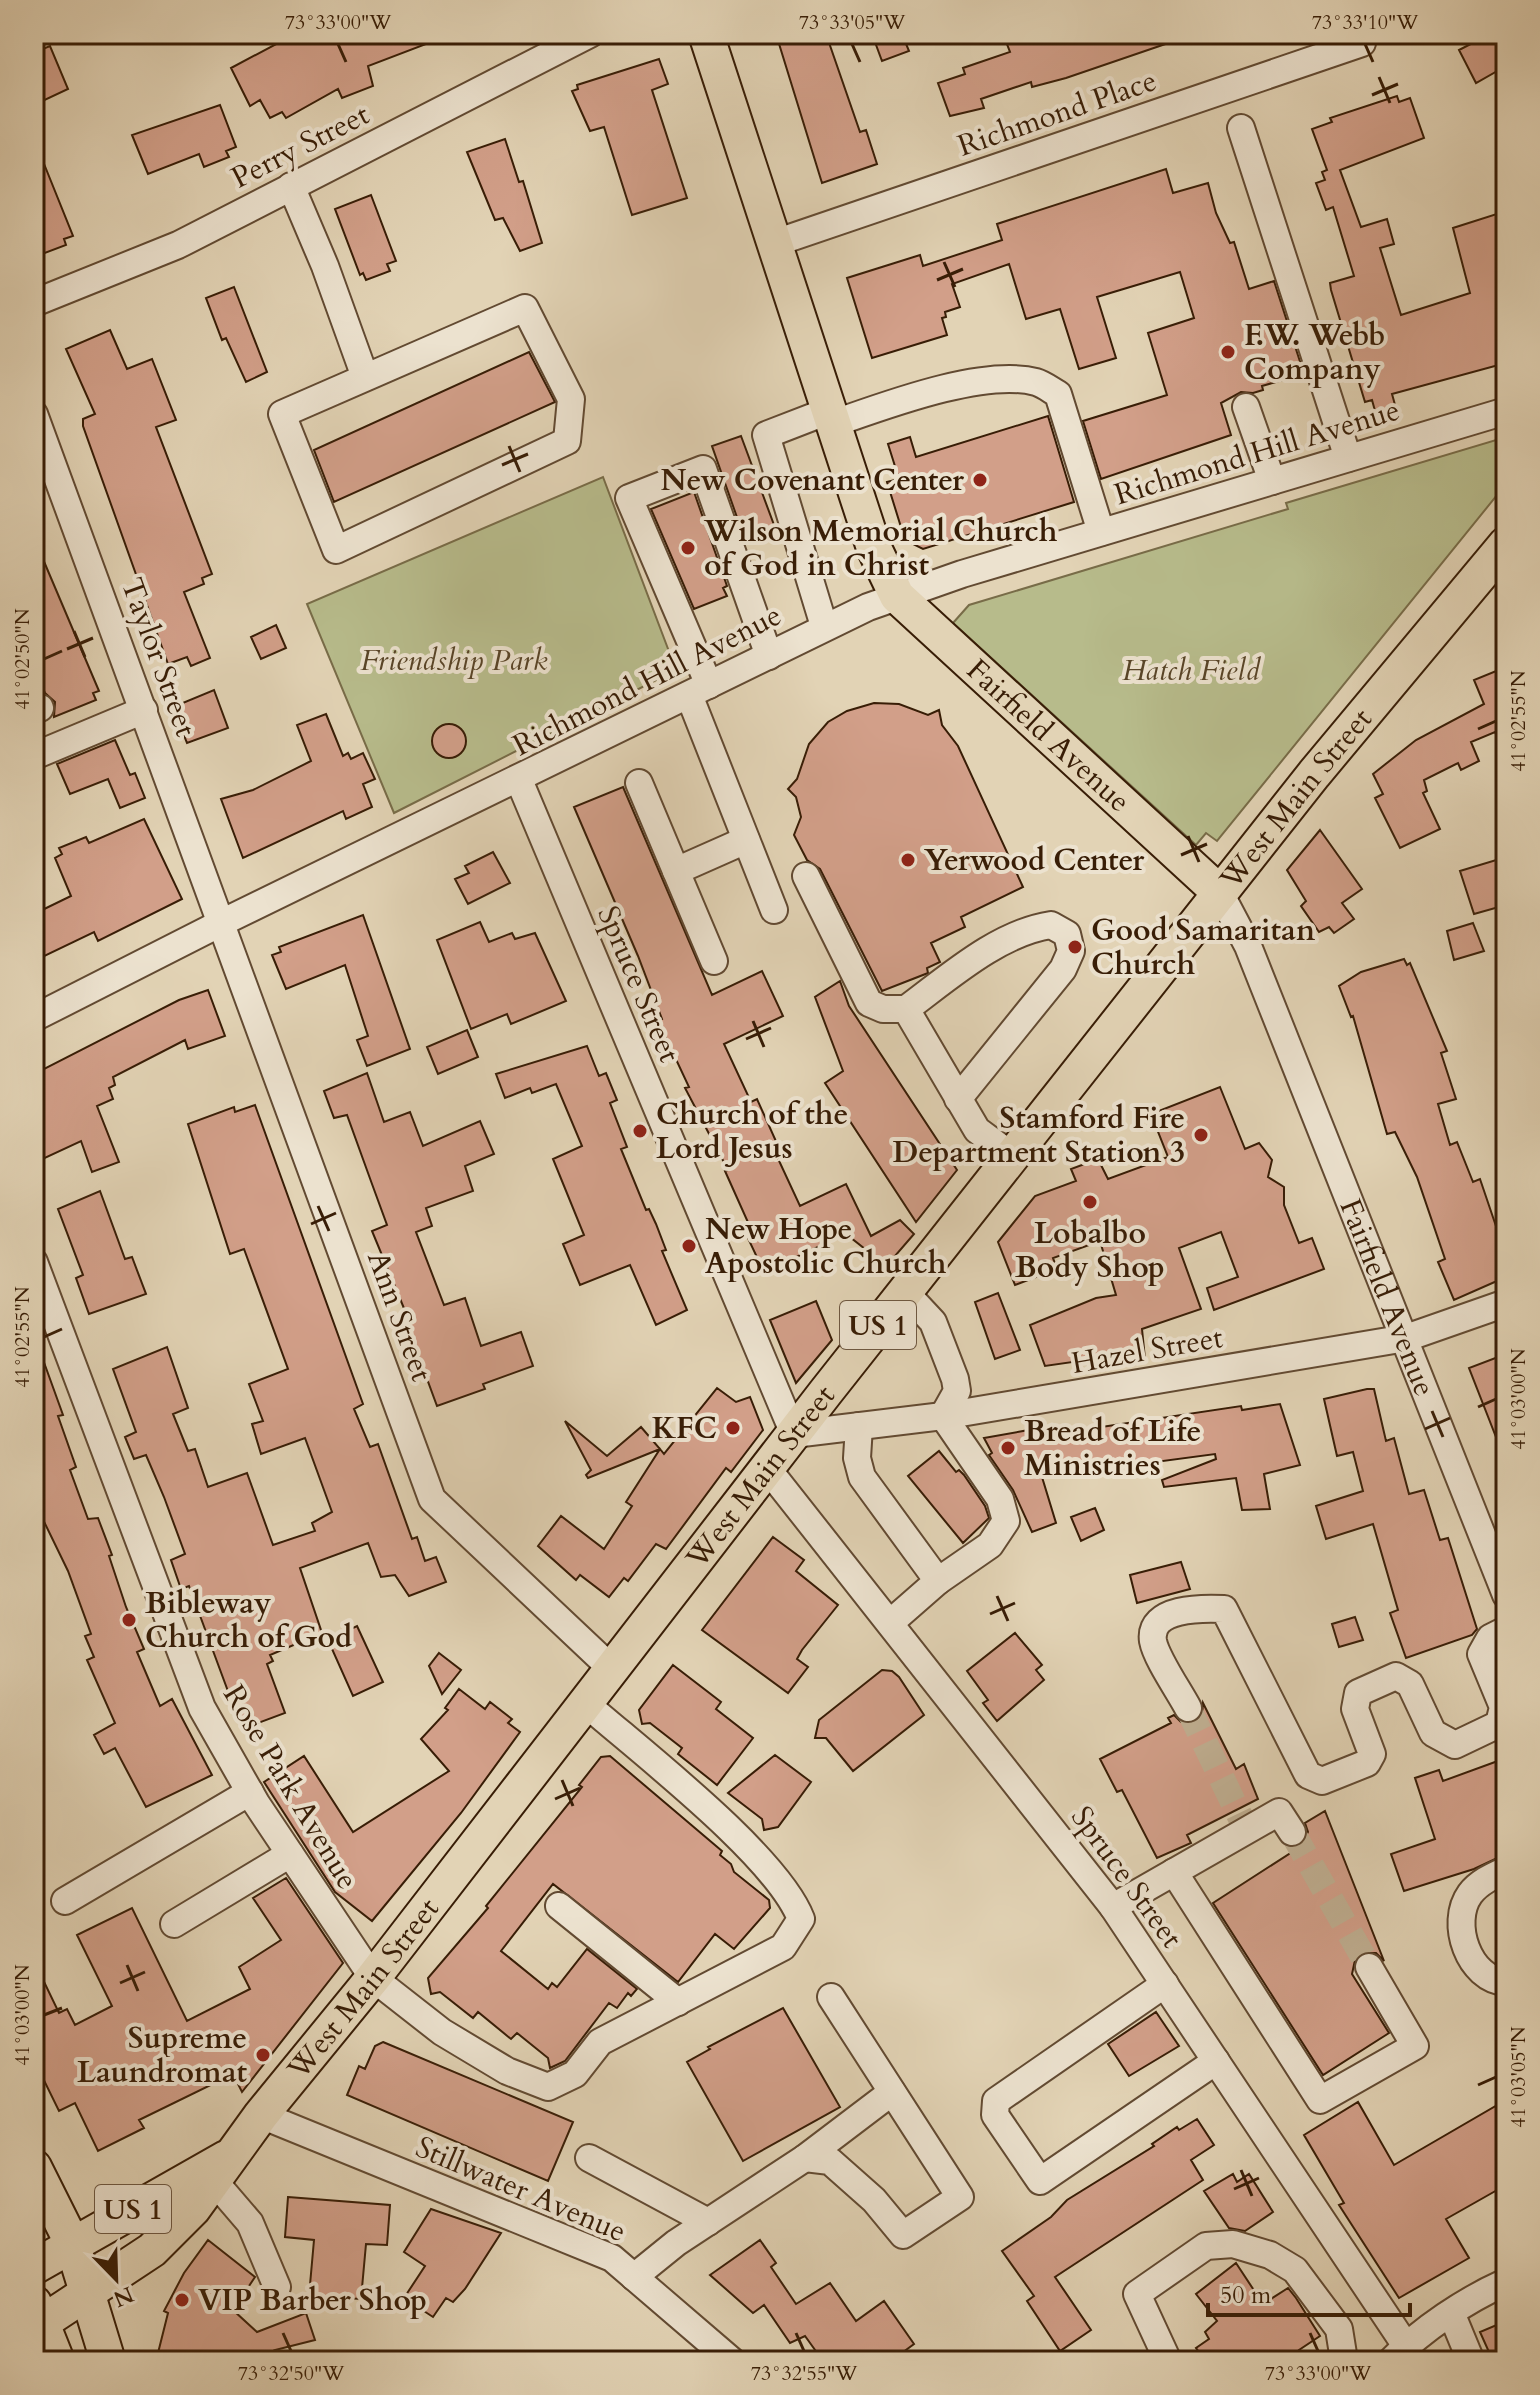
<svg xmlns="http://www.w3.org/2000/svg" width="1540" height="2395" font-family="Cardo,serif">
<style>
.green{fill:#b7bb8b;stroke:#786c48;stroke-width:2}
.building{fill:#d29f89;stroke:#381d06;stroke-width:2}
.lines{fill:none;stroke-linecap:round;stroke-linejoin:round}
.minor-tunnel{stroke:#c0af92;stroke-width:26;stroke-dasharray:26 13;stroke-linecap:butt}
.minor-casing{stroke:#624a32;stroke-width:30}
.major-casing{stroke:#381d06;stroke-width:38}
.minor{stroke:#ece2cf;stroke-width:26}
.major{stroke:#e2d3b5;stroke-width:34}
.ticks{fill:none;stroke:#381d06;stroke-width:3}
.poi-dot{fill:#8f2418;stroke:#ece2cf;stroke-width:3}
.labels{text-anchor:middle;stroke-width:8;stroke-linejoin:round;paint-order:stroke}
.shield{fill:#ece2cf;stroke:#6e5842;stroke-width:2}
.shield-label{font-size:28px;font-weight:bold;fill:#381d06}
.street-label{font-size:30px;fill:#381d06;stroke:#ece2cf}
.poi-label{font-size:30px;font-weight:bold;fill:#381d06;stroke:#ece2cf;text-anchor:start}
.park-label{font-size:30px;font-style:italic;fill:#584427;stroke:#ece2cf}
.neatline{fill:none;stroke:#381d06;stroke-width:3}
.ticks-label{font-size:20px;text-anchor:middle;fill:#381d06}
</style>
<rect width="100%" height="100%" fill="#e2d3b5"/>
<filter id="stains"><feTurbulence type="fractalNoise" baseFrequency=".0025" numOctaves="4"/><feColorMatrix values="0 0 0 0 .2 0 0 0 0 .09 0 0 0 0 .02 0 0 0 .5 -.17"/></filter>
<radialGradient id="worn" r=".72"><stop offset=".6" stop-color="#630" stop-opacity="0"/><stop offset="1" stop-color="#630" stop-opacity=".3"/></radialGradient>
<!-- green -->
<path class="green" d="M1506,437v47l-289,357 -11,-8 -10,12 -243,-222 16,-18 319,-96 -2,-6z
M603,477l73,193 -282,143 -87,-209z"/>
<!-- building -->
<path class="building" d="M295,34h151l1,2 -79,30 5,20 -31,12 -4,-9 -52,29 -4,-6 -12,6 -10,-18 -10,6 -19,-38z
M776,34h50l34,98 6,-2 11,34 -55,19z
M872,34h30l7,17 -27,10z
M1020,34h166v3l-120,41 -34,9 -1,-5 -50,17 3,9 -34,8 -12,-33 27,-9 -2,-6 47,-16 -5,-13z
M1490,34h16v32l-30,17 -17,-33z
M34,40l4,11 12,-5 18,43 -34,16z
M659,59l9,25 -16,6 35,108 -55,17 -28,-88 -14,4 -18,-40 6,-2 -1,-4z
M1397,96l2,6 11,-4 14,40 -84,32 21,57 26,-8 7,25 -14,4 21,67 69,-22 -17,-65 53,-17v152l-114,31 5,18 -20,6 -5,-18 -7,2 -34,-112 -1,-7 24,-7 -21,-69 -7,3 -10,-27 9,-3 -3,-8 5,-2 -15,-41 20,-7 -2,-4z
M220,105l16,42 -10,4 3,6 -25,10 -5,-13 -51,20 -16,-39z
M34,139l39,97 -9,3 2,6 -32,12z
M505,139l14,43 4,-1 19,62 -22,8 -17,-33 -8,2 -28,-68z
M1166,169l7,24 35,-10 8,30 14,30 4,-1 15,47 25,-8 30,93 -42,12 1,4 -10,3 -12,-1 -20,11 10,32 -130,44 -18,-58 84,-26 -19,-62 46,-15 -14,-46 -83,25 19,61 -37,11 -19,-60 -34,10 -17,-55 -57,20 8,23 -15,5 1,5 -4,1 5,17 -75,23 -25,-80 73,-23 3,11 79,-26 -5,-16z
M371,195l25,66 -9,3 3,7 -24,9 -3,-7 -3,2 -25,-66z
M234,287l33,85 -21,10 -20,-44 -4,2 -16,-42z
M110,330l17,39 25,-10 24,61 -20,7 56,147 -10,4 2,6 -20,8 26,66 -19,8 -4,-9 -19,7 -85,-238v-7l12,-5 -29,-65z
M529,352l26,50 -221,100 -20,-52z
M1048,416l26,86 -151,47 -18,-9 -18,-58 12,-3 -11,-35 22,-7 6,20z
M741,436l36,97 -31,10 -34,-97z
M694,492l33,94 -4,2 4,8 -33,13 -43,-100z
M34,538l65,153 -6,2 3,7 -42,17 1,-15 -10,-9 -11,-25z
M276,625l10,23 -25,11 -10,-22z
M1506,667v89l-11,-24 -24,10 8,19 -18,9 -3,-7 -34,17 3,11 -4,2 17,36 -40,19 -25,-50 8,-4 -10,-20 43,-34 68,-36 -10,-24z
M214,690l14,38 -41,15 -14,-36z
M874,703l25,1 29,11 11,-5 3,15 16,21 65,141 -62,30 4,10 -34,16 9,19 -13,6 1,5 -46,18 -62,-122 -13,-9 -13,-25 7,-18 -5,-20 -8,-8 9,-10 12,-35 19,-22 19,-11z
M326,714l17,42 5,-3 3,6 12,-6 12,26 -12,5 9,23 -26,12 -3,-8 -100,47 -22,-59 32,-9 58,-29 -14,-36z
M432 741a17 17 0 1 1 34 0a17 17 0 1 1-34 0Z
M115,740l15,35 5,-2 10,25 -25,10 -12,-29 -38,15 -13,-30z
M623,787l89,208 50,-24 21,45 -59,28 27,58 6,-3 22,49 -5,2 26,56 46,-22 25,52 29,-16 14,14 -25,29 -9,-6 4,7 -38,-30 -82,38 -18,-38 5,-5 -26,-58 3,-1 -43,-82 4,-1 -31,-66 4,-2 -24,-63 -64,-149z
M144,819l38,80 -84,42 -4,-9 -60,29v-47l37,-18 -16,-38 7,-4 -3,-6 27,-11 3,6z
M1320,830l42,59 -20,14 12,16 -20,14 -5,-6 -10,5 -18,-26 5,-5 -19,-31z
M493,852l17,31 -42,21 -13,-25 14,-6 -4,-7z
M1506,857v48l-32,9 -14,-43z
M363,915l47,134 -43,17 -10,-26 11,-4 -23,-71 -59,24 -14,-34 9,-3 -2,-5z
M480,922l9,20 23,-9 3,6 20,-6 31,68 -55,23 -4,-10 -36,15 -34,-89z
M1473,923l11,28 -30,9 -7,-29z
M1404,959l3,6 3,-2 37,88 -6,2 15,46 -18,5 12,41 7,-3 16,40 7,-3 18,53 8,-3v48l-52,23 -16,-38 7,-3 -28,-82 -22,-45 -8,2 -34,-118 -2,1 -12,-31 22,-14z
M840,981l9,25 108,164 -41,52 -91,-139 18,-12 -28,-74z
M208,990l17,46 -37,13 -3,-9 -72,37 2,8 -6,3 4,11 -16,7 22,56 -27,10 -11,-31 -47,22v-89l145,-74z
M467,1030l11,27 -40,17 -11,-27z
M587,1046l12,30 7,-3 11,27 -7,3 17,44 -6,2 25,61 3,-1 7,15 10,26 -4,1 25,59 -31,15 -26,-60 -50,20 -17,-41 21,-9 -31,-76 29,-13 -26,-62 -24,9 -2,-5 -25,10 -9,-24z
M367,1073l17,49 26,-10 13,34 57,-25 14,33 -29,12 8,25 -47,17 6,18 -16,6 28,73 21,-7 16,48 40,-14 12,34 -50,18 2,5 -48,17 -32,-87 3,-1 -36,-87 15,-6 -15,-41 -25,-69 -13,3 -10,-27z
M1220,1087l25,62 14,-6 13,17 -4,17 16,10v18l15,38 13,-5 12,31 -110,41 -7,-22 31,-11 -17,-45 -42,16 22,61 -59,20 3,30 -43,7 -2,-8 -55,8 -15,-41 66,-27 20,-3 -16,-54 -47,17 4,11 -42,16 -17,-43 37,-46 41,-15 -5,-12 27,-10 10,20 60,-22 -17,-43z
M255,1105l108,299 -9,5 16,38 8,-3 34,95 5,-2 8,24 11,-4 10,25 -37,14 -14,-21 -14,2 -13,-34 -68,25 22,65 -52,22 3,6 -6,3 18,49 -43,16 -53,-143 -8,3 -10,-29 14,-6 -21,-57 -18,-42 -12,4 -9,-22 11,-5 -23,-63 54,-22 21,61 -15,6 15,37 7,-2 13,38 39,-14 26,72 42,-14 -3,-8 20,-11 -27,-74 -44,16 -9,-30 11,-3 -14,-37 39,-15 -44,-120 -14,5 -42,-130 46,-17 1,5z
M100,1191l25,68 7,-2 14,37 -57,20 -13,-36 7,-3 -25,-66z
M998,1293l22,57 -25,9 -20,-57z
M816,1301l16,39 -36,43 -26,-63z
M37,1343l26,72 -5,1 18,51 -6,3 18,49 10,-1 14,37 -3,1 17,51 18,42 -7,3 23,54 12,-7 40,76 -66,32 -31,-59 -11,6 -10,-19 21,-12 -28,-63 7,-3 -9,-21 6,-2 -23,-63 -34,-70v-157z
M1506,1354v105l-1,1 -36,-92z
M717,1388l19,14 14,-5 13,33 -32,42 -5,-4 -60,81 -10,-5 -28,37 -4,-3 -15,19 -29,-22 -4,5 -38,-34 23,-30 43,33 28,-43 -6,-4 34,-53 4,5z
M1367,1389h7l12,52 8,-3 15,56 15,-4 16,50 8,-2 29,91 -5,6 -66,23 -16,-45 8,-3 -25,-86 -47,15 -10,-33 47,-15 -10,-39 -16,4 -13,-57z
M1280,1404l20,61 -36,9 6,35 -28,1 -6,-32 -72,9 -2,-7 54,-21 -1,-5 -173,23 14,46 -24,9 -19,-42 -24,-35 3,-2 -8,-15 45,-8 2,6 37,-4 173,-26 1,4z
M565,1421l42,35 34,-29 19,22 -72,29 -2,-3 5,-5z
M939,1451l17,21 3,-2 5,5 21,31 4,12 -26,25 -55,-67z
M1095,1508l9,22 -23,11 -10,-24z
M773,1537l31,23 -8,11 42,34 -36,45 -5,9 11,8 -20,26 -86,-63z
M1181,1562l9,27 -53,14 -7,-28z
M1355,1617l8,23 -24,7 -7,-23z
M357,1626l26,56 -30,14 -25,-56z
M1015,1633l27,32 -6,5 8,10 -47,41 -14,-18 5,-3 -21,-29z
M439,1653l22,17 -19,24 -13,-28z
M673,1665l48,37 -5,7 37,29 -36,47 -39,-31 4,-6 -32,-25 -8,1 -3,-14z
M882,1670l10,1 7,6 25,38 -71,56 -27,-33h-11l4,-18z
M459,1689l26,20 5,-7 22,17 -4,4 12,9 -59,81 -89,108 -37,-29 -71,-110 40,-26 49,76 96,-61 -28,-32 27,-29 -3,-2z
M1203,1703l33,66 8,-5 14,35 -71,36 4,8 -34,15 -35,-68 -5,2 -17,-33 71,-36 -3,-5 6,-3 7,7h14l7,-7z
M775,1755l36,27 -33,45 -14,3 -2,-11 -34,-26z
M610,1756l112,95 -2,4 11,9 3,8 35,28 1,8 -36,41 -19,-15 -37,48 -125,-98 -52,67 47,38 4,-6 5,4 30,-38 50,40 -6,7 -3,-3 -11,15 -8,-5 -44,58 -15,7 -2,-10 -31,-25 -6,6 -33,-27 -5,6 -33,-26 -9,2 -3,-16 60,-70 -2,-2 96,-119 -3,-2 22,-28z
M1506,1758v96l-32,15 -70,22 -13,-37 44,-15 -20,-61 24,-8 4,11z
M1325,1811l59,150 -8,-8h-14l-7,7 -3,14 37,59 -66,42 -110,-172 79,-51 -1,-4 10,-3 7,-13 -3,-9z
M286,1878l57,85 -101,129 -9,-18 -94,46 5,8 -46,23 -23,-48 -16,8 -25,-51v-99l25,52 8,-4 8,16 37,-19 -35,-71 55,-27 55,113 63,-32 -11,-22 42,-27 -28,-42z
M783,2008l57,99 -97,54 -56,-99 23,-13 -2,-2z
M1156,2012l23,34 -50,30 -21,-32z
M383,2042l190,80 -25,59 -201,-86 12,-29 6,3 10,-23z
M1506,2100v85l-60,34 23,39 -70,40 -60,-93 5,-2 -40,-68 54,-33 36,63z
M1197,2119l17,26 -23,15 12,20 -148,97 36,53 -31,21 -33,-50 7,-5 -32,-45 49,-34 16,-17 87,-54 -2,-2 25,-17 2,3z
M1233,2174l4,8 12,-8 24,38 -28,19 -16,-3 -25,-37z
M288,2197l102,8 -3,40 -21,-1 -5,55 -52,-3 5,-56 -29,-3z
M431,2209l70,24 -36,56 -12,13 -7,-4 -13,19 -29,-19 21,-32 -21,-14z
M208,2240l47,37 -22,33 24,22 49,-19 9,27 -40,10 2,2 -48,4 -1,5h-72l12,-48 -4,-2 20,-38z
M760,2240l16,23 -5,4 25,37 34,-21 26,38 28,-20 30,43 -23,17h-68l-18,-25 -15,7 -26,-38 -11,8 -43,-38z
M1236,2263l27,41 25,-16 8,10 24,38 -21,14 7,11h-100l-10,-13 13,-9 -4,-7 12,-11 -21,-27z
M1506,2321v40h-13l-13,-29z"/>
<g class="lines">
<!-- minor-tunnel -->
<path class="minor-tunnel" d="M1188,1708l59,123
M1292,1832l77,135"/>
<defs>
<g id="minor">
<path d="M1241,128l107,330"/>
<path d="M291,186l34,80 40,111"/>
<path d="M772,244l590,-201"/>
<path d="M34,303l144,-58 412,-211"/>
<path d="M525,308l46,91 -4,42 -231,109 -54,-136z"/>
<path d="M1246,407l26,74"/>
<path d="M34,414l398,1085 180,170"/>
<path d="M832,424c52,-18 151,-56 204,-42 7,2 15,8 22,12l43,138"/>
<path d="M824,626l-58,-191 62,-24"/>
<path d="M709,685l-80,-187 74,-29 66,187"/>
<path d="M689,695l85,215"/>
<path d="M34,710l6,-2"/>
<path d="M34,756l110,-46"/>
<path d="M519,780l275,654 149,-18 463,-78 100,-35"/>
<path d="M639,783l37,88"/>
<path d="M806,876l63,127 14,6h23l71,121 35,26"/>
<path id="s1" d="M1220,893l28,53 258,649"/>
<path d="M714,961l-38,-90 70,-31"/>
<path d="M906,1009c42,-31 92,-76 145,-84l16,9 4,17 -8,18 -105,130"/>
<path d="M34,1018l189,-96 645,-315 94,-33 544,-163"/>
<path d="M34,1262l168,446 54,95 117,175 69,54 65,39 41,16 27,-13 25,-32 183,-95 18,-28c-24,-63 -161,-168 -216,-216"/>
<path d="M905,1292l28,30 22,57 2,12 -14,25 57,83 6,22 -16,24 -52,36"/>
<path d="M859,1426l-2,32 5,19 76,104 -48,42"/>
<path d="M767,1468l346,439 293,439"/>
<path d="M1188,1708c-9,-17 -32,-50 -35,-67 -5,-34 50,-33 71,-32l84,166 14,6 45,-18 5,-9 -17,-45 3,-16 38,-17 14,8 23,49 22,12 44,-21 4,-17 -22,-53 9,-16 16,-8"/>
<path d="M1506,1870c-13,6 -27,12 -36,24 -21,29 -1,86 36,88"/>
<path d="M1174,1872l146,228 95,-54 -46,-79"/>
<path d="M65,1901l185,-109"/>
<path d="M559,1906l119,96"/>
<path d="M1113,1907l166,-95 13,20"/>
<path d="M174,1924l116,-70"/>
<path d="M1165,1984l-169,117 -1,14 45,66 176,-120"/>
<path d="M261,2115l351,143 120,103"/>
<path d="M589,2158l119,64"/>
<path d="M805,2158l25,3 44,39 29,35 57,-38 -129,-200"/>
<path d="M214,2181l36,42 27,64"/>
<path d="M634,2277l42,-34 129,-85 87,-66"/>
<path d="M1452,2315l19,46"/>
<path d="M1168,2361l-31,-67 69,-48 27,-2 37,11 25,15 44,59 4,25 -5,7"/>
<path d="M1391,2361c31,-32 75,-61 115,-79"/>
</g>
<g id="major">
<path id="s2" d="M706,34l168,514 23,48 323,297"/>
<path d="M34,2167l38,76 36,118"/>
<path d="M34,2267l192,-109"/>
<path d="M34,2303l23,58"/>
<path id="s3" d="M34,2328l118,-78 41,-41 68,-94 112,-137 452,-585 489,-619 192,-230"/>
</g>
</defs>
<!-- minor casing -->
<use href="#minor" class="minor-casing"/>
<!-- major casing -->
<use href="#major" class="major-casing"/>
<!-- minor -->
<use href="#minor" class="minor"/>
<!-- major -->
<use href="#major" class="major"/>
</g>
<!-- ticks -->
<path class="ticks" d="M338,44l8,18M852,44l8,18M1365,44l8,18M1379,77l11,26M1372,95l26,-11M944,262l11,25M937,280l26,-11M509,446l11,26M502,465l26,-11M74,631l11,26M67,649l26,-11M44,659l18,-8M1478,729l18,-8M1188,836l11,26M1181,855l26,-11M753,1021l11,26M746,1039l25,-11M318,1206l11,25M311,1224l25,-11M44,1337l18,-8M1478,1407l18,-8M1432,1411l11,26M1425,1429l25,-11M997,1596l11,25M990,1614l25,-11M562,1780l11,26M555,1799l25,-11M127,1965l11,26M120,1983l25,-11M44,2015l18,-7M1478,2085l18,-8M1241,2170l11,26M1234,2189l25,-11M283,2333l8,18M796,2333l8,18M1310,2333l8,18"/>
<!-- markers -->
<g class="poi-dot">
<circle cx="1228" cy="352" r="8"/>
<circle cx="980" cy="480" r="8"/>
<circle cx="688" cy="548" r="8"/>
<circle cx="908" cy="860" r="8"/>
<circle cx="1075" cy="947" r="8"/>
<circle cx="640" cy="1131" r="8"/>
<circle cx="1201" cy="1135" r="8"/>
<circle cx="1090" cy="1202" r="8"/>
<circle cx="689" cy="1246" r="8"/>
<circle cx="733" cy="1428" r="8"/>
<circle cx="1008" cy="1448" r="8"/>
<circle cx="129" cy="1620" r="8"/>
<circle cx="263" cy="2055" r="8"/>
<circle cx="182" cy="2300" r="8"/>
</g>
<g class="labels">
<!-- shield labels -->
<g class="shield">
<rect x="840" y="1301" width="76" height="48" rx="6"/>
<rect x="95" y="2185" width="76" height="48" rx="6"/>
</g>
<g class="shield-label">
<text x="878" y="1335">US 1</text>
<text x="133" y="2219">US 1</text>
</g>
<!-- street labels -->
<g class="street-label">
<text transform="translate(1057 113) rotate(-19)" y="10">Richmond Place</text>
<text transform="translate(300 146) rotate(-27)" y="10">Perry Street</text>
<text transform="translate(1257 452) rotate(-17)" y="10">Richmond Hill Avenue</text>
<text transform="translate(159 657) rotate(70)" y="10">Taylor Street</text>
<text transform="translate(647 680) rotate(-27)" y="10">Richmond Hill Avenue</text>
<text dy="10" stroke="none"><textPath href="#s2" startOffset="800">Fairfield Avenue</textPath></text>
<text dy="10" stroke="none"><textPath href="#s3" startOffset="1990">West Main Street</textPath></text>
<text transform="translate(639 984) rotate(67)" y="10">Spruce Street</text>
<text dy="10" stroke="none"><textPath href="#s1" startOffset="438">Fairfield Avenue</textPath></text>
<text transform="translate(400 1316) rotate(70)" y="10">Ann Street</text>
<text transform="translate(1147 1350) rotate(-10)" y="10">Hazel Street</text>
<text dy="10" stroke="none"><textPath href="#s3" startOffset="1126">West Main Street</textPath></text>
<text transform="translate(291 1787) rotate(59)" y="10">Rose Park Avenue</text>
<text transform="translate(1127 1877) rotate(54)" y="10">Spruce Street</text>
<text dy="10" stroke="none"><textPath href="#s3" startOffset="478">West Main Street</textPath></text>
<text transform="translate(521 2189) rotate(23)" y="10">Stillwater Avenue</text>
</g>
<!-- poi labels -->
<g class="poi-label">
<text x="1244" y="345">F.W. Webb<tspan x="1244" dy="34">Company</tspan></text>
<text x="964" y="490" text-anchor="end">New Covenant Center</text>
<text x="704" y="541">Wilson Memorial Church<tspan x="704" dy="34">of God in Christ</tspan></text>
<text x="924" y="870">Yerwood Center</text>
<text x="1091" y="940">Good Samaritan<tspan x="1091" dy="34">Church</tspan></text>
<text x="656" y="1124">Church of the<tspan x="656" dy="34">Lord Jesus</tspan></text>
<text x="1185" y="1128" text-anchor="end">Stamford Fire<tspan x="1185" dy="34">Department Station 3</tspan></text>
<text x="705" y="1239">New Hope<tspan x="705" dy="34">Apostolic Church</tspan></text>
<text x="1090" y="1243" text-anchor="middle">Lobalbo<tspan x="1090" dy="34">Body Shop</tspan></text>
<text x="717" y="1438" text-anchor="end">KFC</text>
<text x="1024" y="1441">Bread of Life<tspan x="1024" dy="34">Ministries</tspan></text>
<text x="145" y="1613">Bibleway<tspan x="145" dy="34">Church of God</tspan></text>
<text x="247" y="2048" text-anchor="end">Supreme<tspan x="247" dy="34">Laundromat</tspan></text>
<text x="198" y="2310">VIP Barber Shop</text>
</g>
<!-- park labels -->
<g class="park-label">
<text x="454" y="670">Friendship Park</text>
<text x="1191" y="680">Hatch Field</text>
</g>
</g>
<!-- margin -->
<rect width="1540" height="2395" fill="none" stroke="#e2d3b5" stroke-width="88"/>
<!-- north arrow -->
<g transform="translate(116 2279) rotate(157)" stroke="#ece2cf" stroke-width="6" paint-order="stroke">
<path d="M0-6L14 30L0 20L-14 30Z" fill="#381d06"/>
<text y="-12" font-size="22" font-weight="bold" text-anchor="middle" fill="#381d06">N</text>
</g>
<!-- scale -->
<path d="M1208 2303v12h202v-12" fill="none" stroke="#381d06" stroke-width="4"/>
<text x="1220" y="2303" font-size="24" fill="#381d06" stroke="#ece2cf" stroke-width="6" paint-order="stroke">50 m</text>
<rect x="44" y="44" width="1452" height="2307" class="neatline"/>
<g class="ticks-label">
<text x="338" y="29">73°33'00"W</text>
<text x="852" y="29">73°33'05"W</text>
<text x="1365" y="29">73°33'10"W</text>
<text transform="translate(22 659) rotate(-90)" y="7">41°02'50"N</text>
<text transform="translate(1518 721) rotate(-90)" y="7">41°02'55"N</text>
<text transform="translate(22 1337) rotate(-90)" y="7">41°02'55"N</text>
<text transform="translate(1518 1399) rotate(-90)" y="7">41°03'00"N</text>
<text transform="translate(22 2015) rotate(-90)" y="7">41°03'00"N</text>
<text transform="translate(1518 2077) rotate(-90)" y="7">41°03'05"N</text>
<text x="291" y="2380">73°32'50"W</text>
<text x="804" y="2380">73°32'55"W</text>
<text x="1318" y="2380">73°33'00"W</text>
</g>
<rect width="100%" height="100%" filter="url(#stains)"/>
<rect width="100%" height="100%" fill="url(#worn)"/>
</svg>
